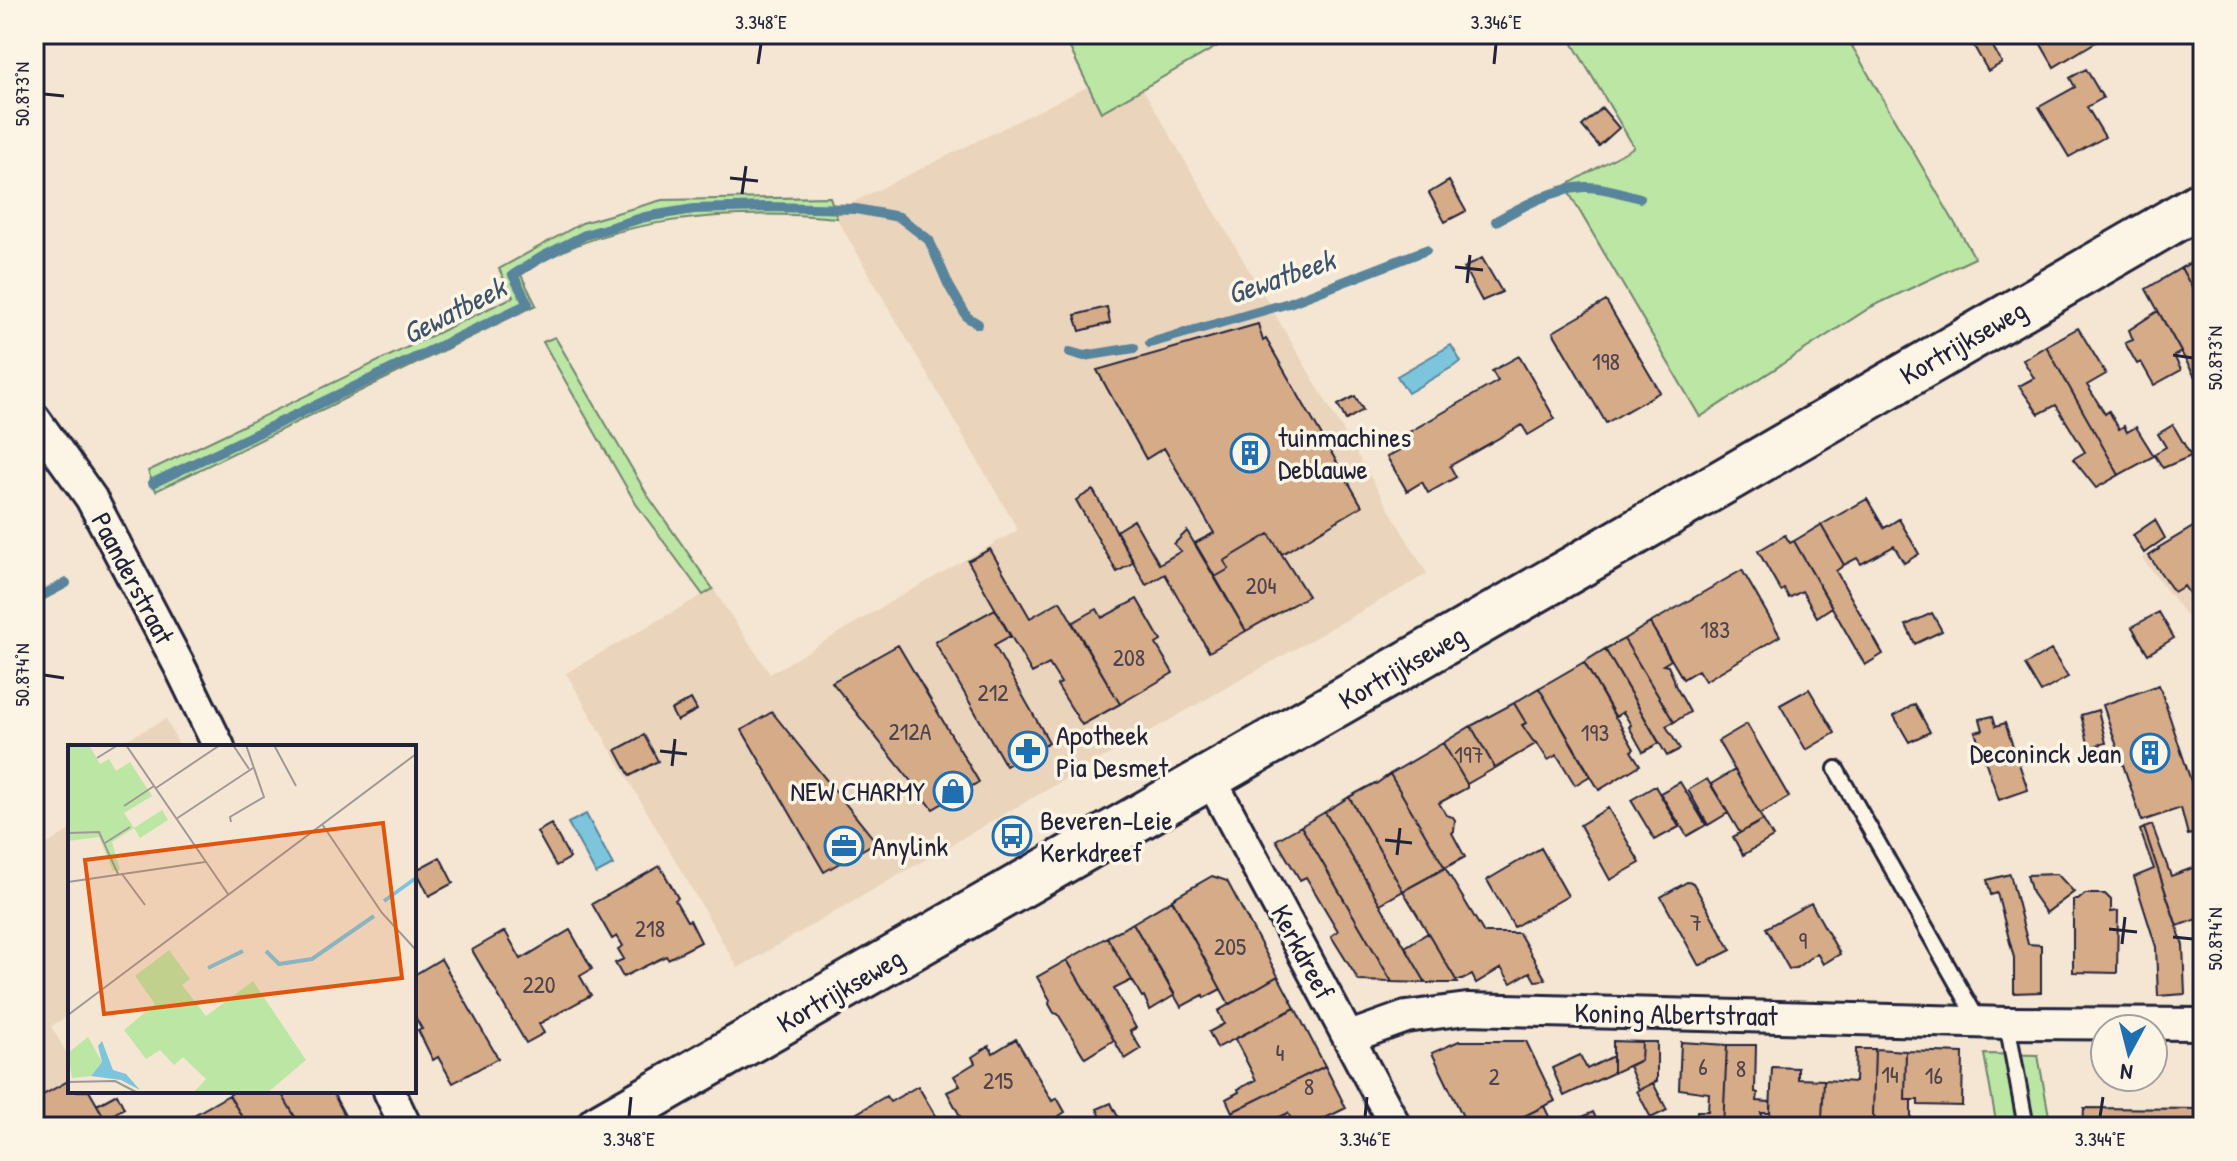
<svg xmlns="http://www.w3.org/2000/svg" width="2237" height="1161" font-family="'Patrick Hand',sans-serif">
<style>
.built{fill:#ebd4bc}
.green{fill:#bce6a3;stroke:#6f846f;stroke-width:2}
.water{fill:#7cc5dd;stroke:#58849c;stroke-width:2}
.lines{fill:none;stroke-linecap:round;stroke-linejoin:round}
.stream{stroke:#58849c;stroke-width:10}
.building{fill:#d6ab87;stroke:#22223b;stroke-width:2}
.lane-casing{stroke:#22223b;stroke-width:20}
.street-casing{stroke:#22223b;stroke-width:36}
.primary-casing{stroke:#22223b;stroke-width:50}
.lane{stroke:#fcf5e5;stroke-width:14}
.street{stroke:#fcf5e5;stroke-width:30}
.primary{stroke:#fcf5e5;stroke-width:44}
.ticks{fill:none;stroke:#22223b;stroke-width:3}
.labels{text-anchor:middle;stroke-width:7;stroke-linejoin:round;paint-order:stroke}
.number-label{font-size:24px;fill:#4f444e}
.street-label{font-size:28px;fill:#22223b;stroke:#fcf5e5}
.poi-label{font-size:28px;fill:#22223b;stroke:#fcf5e5;text-anchor:start}
.water-label{font-size:30px;font-style:italic;fill:#3d536c;stroke:#fcf5e5}
.inset-river{fill:none;stroke:#7cc5dd;stroke-width:4}
.inset-road{fill:none;stroke:#a09896;stroke-width:2}
.view{fill:#de560e;fill-opacity:0.15;stroke:#de560e;stroke-width:4}
.inset-edge{fill:none;stroke:#22223b;stroke-width:4}
.neatline{fill:none;stroke:#22223b;stroke-width:3}
.ticks-label{font-size:20px;text-anchor:middle;fill:#22223b}
</style>
<rect width="100%" height="100%" fill="#f4e6d2"/>
<filter id="ink" filterUnits="userSpaceOnUse"><feTurbulence type="fractalNoise" baseFrequency=".0125" numOctaves="2"/><feDisplacementMap in="SourceGraphic" scale="16" xChannelSelector="R" yChannelSelector="G"/><feConvolveMatrix kernelMatrix="1 2 1 2 8 2 1 2 1" color-interpolation-filters="sRGB"/></filter>
<g filter="url(#ink)">
<!-- built -->
<path class="built" d="M1089,86l13,26 41,-23 284,485 -414,235 -275,159 -172,-295 147,-84 57,85 122,-73 126,-71 -185,-318z
M2203,521v117l-61,-80z
M166,719l14,28h-68z
M70,830v185l-19,11 19,33v20l-36,21v-248z"/>
<!-- green -->
<path class="green" d="M1063,34h176l-138,78z
M1567,34h278l130,224 -104,49 -171,110 -135,-231 69,-39z
M830,197l7,21c-100,-9 -231,-3 -316,57l15,30 -380,186 -8,-20 365,-174 -14,-28 83,-46 80,-23z
M555,337l93,159 65,93 -10,6 -67,-91 -93,-162z
M1984,1054l54,1 13,72h-54z"/>
<!-- water -->
<path class="water" d="M1451,345l10,17 -53,31 -11,-17z
M586,814l27,51 -17,9 -28,-51z"/>
<g class="lines">
<!-- stream -->
<path class="stream" d="M1496,221c27,-15 57,-32 88,-34 18,-1 39,7 56,11
M1150,343l139,-40 137,-53
M1070,352l14,4 50,-8
M153,483l375,-179 -15,-29 29,-18 43,-22 60,-18 49,-8 73,-2 89,2 43,8 30,23 20,46 18,31 11,7
M34,600l32,-17"/>
</g>
<!-- building -->
<path class="building" d="M1967,34h19l16,29 -14,8z
M2035,34h60l4,6 -45,27z
M2086,69l17,29 -16,9 18,30 -36,20 -30,-50 36,-20 -5,-9z
M1602,108l17,20 -20,18 -17,-20z
M1449,181l17,30 -21,11 -16,-29z
M2203,256v51l-22,-39z
M1482,258l20,34 -20,9 -18,-33z
M2181,268l22,39v66l-8,4 -49,-88z
M1606,301l54,91 -54,31 -53,-91z
M1107,307l3,16 -30,8 -5,-16z
M2158,311l23,41 -7,4 7,14 -27,15 -13,-23 -4,2 -12,-21 8,-3 -4,-10z
M1258,324l5,17 3,-2 96,167 -80,48 -13,-20 -45,27 5,8 -14,8 -20,-34 19,-10 -50,-85 -18,11 -49,-89z
M2078,328l28,46 -19,11 18,29 4,-3 10,18 5,-3 3,6 9,-5 18,29 -35,19 -73,-129z
M2046,346l73,129 -23,13 -23,-29 12,-7 -29,-47 -17,9 -20,-28 15,-8 -11,-18z
M1519,356l36,63 -27,16 -6,-10 -72,41 6,11 -28,16 -6,-11 -15,9 -20,-34 16,-9 -6,-9 101,-58 -6,-10z
M1355,396l8,14 -17,10 -8,-15z
M2173,425l18,31 -28,12 -9,-14 12,-7 -8,-13z
M1093,490l41,72 -17,10 -41,-72z
M1867,499l17,29 15,-9 20,35 -15,9 -10,-17 -33,18 -4,-6 -13,7 -23,-40z
M1134,520l25,44 22,-13 -7,-7 13,-13 59,100 -37,21 -44,-78 -19,11 -30,-54z
M2155,520l10,18 -21,15 -11,-18z
M2203,521v92l-19,-27 -10,6 -25,-36 10,-7 -1,-1z
M1821,525l23,40 -8,6 47,83 -18,11 -71,-124z
M1269,534l39,62 -62,35 -31,-54 14,-8 -5,-8z
M1785,535l5,8 4,-2 38,66 -15,10 -15,-26 -13,7 -5,-9 -3,2 -23,-40z
M990,549l40,69 30,-17 60,103 -38,21 -25,-40 4,-2 -12,-19 -17,9 -64,-112z
M1742,570l38,66 -75,45 -7,-11 -15,9 -33,-56z
M1137,599l24,42 -5,3 17,29 -53,31 -48,-81 25,-14 5,9z
M995,609l15,27 -16,9 55,97 -43,24 -71,-124z
M2159,612l15,26 -26,16 -16,-27z
M1932,613l10,18 -27,13 -9,-19z
M1650,623l21,37 -8,5 5,1 6,13 1,6 15,27 -16,10 -50,-83z
M1624,639l50,83 -8,4 14,23 -13,7 -62,-107z
M898,645l81,137 -46,27 -101,-127z
M1605,649l54,94 -16,9 -14,-25 2,-2 -8,-13 -8,5 -31,-55z
M2051,650l17,27 -27,15 -16,-27z
M1584,662l50,87 -3,2 9,14 -41,25 -60,-102z
M2159,685l39,117 2,-1 3,6v24l-15,4 -7,-27 -39,13 -39,-116z
M1539,688l51,88 -15,9 -18,-30 -9,5 -11,-17 -4,-2 -11,-16 4,-2 -12,-20z
M1809,689l26,44 -29,17 -26,-45z
M691,699l6,11 -20,11 -6,-11z
M1514,703l12,20 -4,2 11,16 4,2 -42,25 -24,-42z
M1915,704l15,28 -21,10 -15,-26z
M2098,710l8,33 -17,4 -8,-32z
M772,712l104,130 -52,30 -82,-142z
M1993,716l3,10 9,-3 23,67 -29,10 -24,-68 8,-2 -3,-11z
M1747,724l42,73 -29,17 -42,-73z
M1471,726l24,42 -28,16 -24,-41z
M644,735l14,26 -28,15 -14,-26z
M1443,743l24,41v4l-28,15 7,12 7,2 2,3 -1,11 -2,2 13,24 -20,11 -55,-94z
M1735,770l28,50 -23,13 -29,-49z
M1390,774l55,94 -42,23 -54,-94 26,-14 1,1z
M1707,779l21,34 -20,12 -20,-35z
M1680,782l26,43 -19,11 -27,-43z
M1655,786l24,41 -24,13 -24,-40z
M1349,797l54,94 -23,13 -55,-92z
M1608,808l32,55 -30,17 -30,-55z
M1325,812l55,92 46,79 -34,-1 -91,-156z
M1763,820l10,17 -30,18 -10,-18z
M551,824l19,34 -14,8 -19,-34z
M2152,825l19,51 24,-9 8,23v27l-26,9 -33,-98z
M1301,826l91,156 -33,-1 -28,-45 7,-5 -32,-54 -6,3 -24,-40z
M2144,828l39,117 2,49 -27,2 -2,-49 -22,-70 20,-8 -14,-39z
M1541,848l27,48 -54,31 -27,-47z
M440,857l13,26 -24,13 -13,-26z
M660,866l18,32 -3,2 12,21 3,-1 11,22 -33,17 -2,-3 -43,21 -8,-14 9,-4 -6,-10 5,-3 -6,-10 -5,3 -20,-35z
M1445,868l39,65h35l27,47 -11,1 -5,-9 -19,11 -10,-15 -25,15 -4,-8 -10,5h-6l-53,-89z
M2010,874l18,70 13,1v47l-27,1v-35l-17,-65 -6,2 -4,-15z
M2057,874l17,18 -28,21 -14,-20 -5,-18z
M1212,876l15,5 51,95 -49,28 -57,-105z
M1687,882l6,1 38,67 -32,16 -38,-69z
M2085,894h20l6,6v12l7,-1 -1,62 -44,-1v-72h5z
M1172,900l49,89 -17,9 -1,-3 -22,12 -48,-84z
M1811,903l29,51 -17,10 -6,-11 -21,15 -7,1 -23,-41z
M1133,923l42,72 -25,15 -6,-14 -2,1 -35,-60z
M570,930l22,39 -12,7 11,19 -52,29 5,9 -18,10 -54,-93 33,-19 16,28z
M1428,933l28,47 1,3h-31l-21,-36z
M1107,937l25,43 -18,9 22,39 -6,3 11,18 -16,10 -58,-99z
M441,959l57,99 -45,25 -15,-26 -5,3 -15,-30 4,-1 -8,-14v-40z
M1067,960l47,80 -29,18 -27,-44 -4,-1 -5,-9 1,-4 -13,-23z
M1278,976l17,32 -78,40 -8,-16 15,-8 -6,-13z
M1295,1008l30,58 -93,46 -6,-13 13,-7 -1,-3 18,-9 -21,-41z
M1016,1039l36,62 5,-3 8,14 -6,4 2,4 2,-2 3,7 -4,2h-96l-19,-35 13,-6 -6,-10 21,-13 -3,-6 17,-11 4,7z
M1459,1041h67l29,60 -53,26h-34l-36,-74z
M1613,1041l29,1 -1,18 -28,13z
M1642,1042h15v39l-18,9 -10,-24 12,-6z
M1681,1042l46,3 -4,82h-27l1,-16h11l1,-18 -30,-4z
M1727,1045h29l-1,47 3,1 -1,8 13,1v11h-9l7,14h-45z
M1856,1049h19l-2,66 6,12h-53l-4,-8 2,-39 31,2z
M1875,1049l31,2 -1,49h6v25l-4,2h-28l-6,-12z
M1906,1051l57,2 -1,53 -44,-1v-5h-13z
M1580,1055l7,14 26,-13v17l-49,23 -12,-28z
M1325,1066l21,42 -39,19h-12l-7,-14 -17,8 4,6h-35l-8,-15z
M1772,1067l26,1v11l26,1 -2,39 -17,-2v10h-29l-6,-14z
M70,1080v11h19l21,36h-76v-27z
M1653,1083l14,27 -16,8 -14,-27z
M918,1086l24,41h-84l-6,-11 34,-20 4,6z
M236,1091h44l21,36h-53l-19,-32z
M280,1091h52l19,36h-50z
M117,1094l7,14 -19,11 -8,-14z
M229,1095l19,32h-75z
M1111,1103l12,24h-17l-9,-18z
M1544,1106l10,21h-52z
M2084,1108l119,1v18h-120z
M1593,1112l7,15h-39z"/>
<g class="lines">
<defs>
<path id="lane" d="M1836,769l143,253
M2007,1023l19,104"/>
<path id="street" d="M34,418l57,80 89,169 39,80
M1210,778l186,349
M1350,1037l56,-20 61,-8 540,14 196,1
M389,1091l17,36"/>
<path id="primary" d="M599,1127l977,-560 627,-364"/>
</defs>
<!-- lane casing -->
<use href="#lane" class="lane-casing"/>
<!-- street casing -->
<use href="#street" class="street-casing"/>
<!-- primary casing -->
<use href="#primary" class="primary-casing"/>
<!-- lane -->
<use href="#lane" class="lane"/>
<!-- street -->
<use href="#street" class="street"/>
<!-- primary -->
<use href="#primary" class="primary"/>
</g>
</g>
<!-- ticks -->
<path class="ticks" d="M758,64l3,-20M1494,64l2,-20M44,94l20,2M730,178l28,3M742,194l4,-28M1455,267l28,3M1467,283l3,-28M2173,355l20,3M44,675l20,3M660,751l27,3M672,766l3,-27M1385,840l27,3M1397,855l3,-27M2109,929l28,3M2173,937l20,2M2122,944l3,-27M629,1117l2,-20M1365,1117l2,-20M2100,1117l3,-20"/>
<!-- icons -->
<defs>
<symbol id="building-ring" viewBox="-11 -11 22 22"><circle r="9.5" fill="#fcf5e5" stroke="#1f6fb2" stroke-width="1.5"/><path d="M-4-6H4V6H1V3H-1V6H-4ZM-2.5-4.3h1.7v1.8h-1.7ZM.8-4.3h1.7v1.8H.8ZM-2.5-1h1.7V.8h-1.7ZM.8-1h1.7V.8H.8Z" fill="#1f6fb2"/></symbol>
<symbol id="pharmacy-ring" viewBox="-11 -11 22 22"><circle r="9.5" fill="#fcf5e5" stroke="#1f6fb2" stroke-width="1.5"/><path d="M-2-6h4v4h4v4h-4v4h-4v-4h-4v-4h4Z" fill="#1f6fb2"/></symbol>
<symbol id="shop-ring" viewBox="-11 -11 22 22"><circle r="9.5" fill="#fcf5e5" stroke="#1f6fb2" stroke-width="1.5"/><path d="M-5-2.5h2.3a2.7 3.5 0 0 1 5.4 0H5L5.5 6h-11ZM-1.5-2.5h3a1.5 2.3 0 0 0-3 0Z" fill="#1f6fb2"/></symbol>
<symbol id="bus-ring" viewBox="-11 -11 22 22"><circle r="9.5" fill="#fcf5e5" stroke="#1f6fb2" stroke-width="1.5"/><path d="M-5-6H5V4H4V6H2V4H-2V6H-4V4H-5ZM-3.5-4V0h7V-4ZM-3.5 1.2v1.5H-2V1.2ZM2 1.2v1.5H3.5V1.2Z" fill="#1f6fb2"/></symbol>
<symbol id="office-ring" viewBox="-11 -11 22 22"><circle r="9.5" fill="#fcf5e5" stroke="#1f6fb2" stroke-width="1.5"/><path d="M-6-3h4V-5.5h4V-3h4V5H-6ZM-1-4.5V-3h2v-1.5ZM-6 0V1H6V0Z" fill="#1f6fb2"/></symbol>
</defs>
<g fill-rule="evenodd">
<use href="#building-ring" x="1228" y="431" width="44" height="44"/>
<use href="#pharmacy-ring" x="1006" y="729" width="44" height="44"/>
<use href="#building-ring" x="2128" y="731" width="44" height="44"/>
<use href="#shop-ring" x="931" y="769" width="44" height="44"/>
<use href="#bus-ring" x="990" y="814" width="44" height="44"/>
<use href="#office-ring" x="822" y="824" width="44" height="44"/>
</g>
<g class="labels">
<!-- number labels -->
<g class="number-label">
<text x="1606" y="370">198</text>
<text x="1261" y="594">204</text>
<text x="1715" y="638">183</text>
<text x="1129" y="666">208</text>
<text x="993" y="701">212</text>
<text x="910" y="740">212A</text>
<text x="1595" y="741">193</text>
<text x="1469" y="763">197</text>
<text x="1696" y="931">7</text>
<text x="650" y="937">218</text>
<text x="1803" y="949">9</text>
<text x="1230" y="955">205</text>
<text x="539" y="993">220</text>
<text x="1280" y="1061">4</text>
<text x="1703" y="1075">6</text>
<text x="1741" y="1077">8</text>
<text x="1890" y="1083">14</text>
<text x="1934" y="1084">16</text>
<text x="1494" y="1085">2</text>
<text x="998" y="1089">215</text>
<text x="1309" y="1095">8</text>
</g>
<!-- street labels -->
<g class="street-label">
<text transform="translate(1963 342) rotate(-30)" y="10">Kortrijkseweg</text>
<text transform="translate(133 578) rotate(62)" y="10">Paanderstraat</text>
<text transform="translate(1402 667) rotate(-30)" y="10">Kortrijkseweg</text>
<text transform="translate(1303 952) rotate(62)" y="10">Kerkdreef</text>
<text transform="translate(840 990) rotate(-30)" y="10">Kortrijkseweg</text>
<text transform="translate(1676 1014) rotate(1)" y="10">Koning Albertstraat</text>
</g>
<!-- poi labels -->
<g class="poi-label">
<text x="1278" y="447">tuinmachines<tspan x="1278" dy="32">Deblauwe</tspan></text>
<text x="1056" y="745">Apotheek<tspan x="1056" dy="32">Pia Desmet</tspan></text>
<text x="2122" y="763" text-anchor="end">Deconinck Jean</text>
<text x="925" y="801" text-anchor="end">NEW CHARMY</text>
<text x="1040" y="830">Beveren-Leie<tspan x="1040" dy="32">Kerkdreef</tspan></text>
<text x="872" y="856">Anylink</text>
</g>
<!-- water labels -->
<g class="water-label">
<text transform="translate(1281 277) rotate(-19)" y="10">Gewatbeek</text>
<text transform="translate(454 311) rotate(-27)" y="10">Gewatbeek</text>
</g>
</g>
<!-- overview -->
<g transform="translate(68 745)">
<rect width="348" height="348" fill="#f4e6d2"/>
<path d="M0,0h21l11,19 9,-5 7,12 14,-9 22,34 -28,17 10,15 -22,14 8,28 -7,1 -14,-34 -31,4zM94,65l6,10 -28,18 -6,-10zM101,205l21,29 -8,6 24,31 47,-35 53,79 -39,33h-74l13,-14 -23,-22 -9,8 -14,-15 -14,9 -22,-29 31,-26 -20,-28zM20,292l14,25 -11,14 -19,2 -4,-25z" fill="#bce6a3"/>
<path d="M34,296l11,29 13,4 14,16 -19,-10 -30,-4 11,-14 -4,-16z" fill="#7cc5dd"/>
<path class="inset-river" d="M316,156l32,-23M198,206l13,13 33,-5 62,-43M140,223l35,-17"/>
<path class="inset-road" d="M58,0l102,149M165,0l16,24M206,0l22,41M29,13l21,-13M88,43l64,-43M56,61l30,-20M108,74l77,-51M163,77l-1,-5 34,-20 -18,-52M254,79l60,89 34,37M0,88l31,-1 19,42M37,98l25,-16M54,129l23,31M0,137l137,-20M0,270l348,-261M0,337l47,-1 23,12"/>
<path class="view" d="M315,78l19,155 -298,36 -19,-154z"/>
<rect width="348" height="348" class="inset-edge"/>
</g>
<!-- margin -->
<rect width="2237" height="1161" fill="none" stroke="#fcf5e5" stroke-width="88"/>
<!-- north arrow -->
<g transform="translate(2129 1053) rotate(187)"><circle r="38" fill="#fcf5e5" stroke="#a5a1a1" stroke-width="2"/>
<path d="M0-6L14 30L0 20L-14 30Z" fill="#1f6fb2"/>
<text y="-12" font-size="22" font-weight="bold" text-anchor="middle" fill="#22223b">N</text>
</g>
<rect x="44" y="44" width="2149" height="1073" class="neatline"/>
<g class="ticks-label">
<text x="761" y="29">3.348°E</text>
<text x="1496" y="29">3.346°E</text>
<text transform="translate(22 94) rotate(-90)" y="7">50.873°N</text>
<text transform="translate(2215 358) rotate(-90)" y="7">50.873°N</text>
<text transform="translate(22 675) rotate(-90)" y="7">50.874°N</text>
<text transform="translate(2215 939) rotate(-90)" y="7">50.874°N</text>
<text x="629" y="1146">3.348°E</text>
<text x="1365" y="1146">3.346°E</text>
<text x="2100" y="1146">3.344°E</text>
</g>
</svg>
